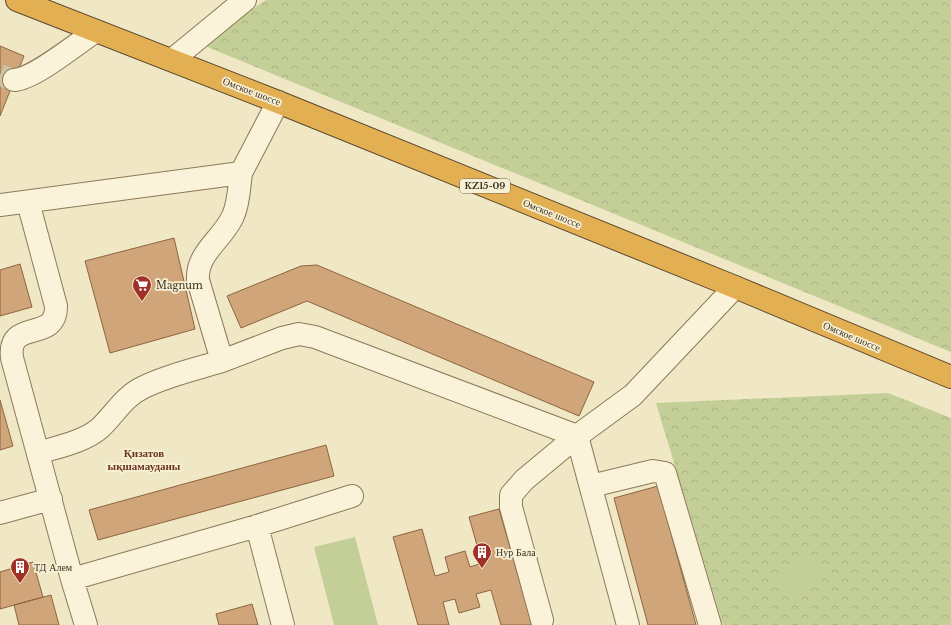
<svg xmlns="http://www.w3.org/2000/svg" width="951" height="625" font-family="'Libre Baskerville',serif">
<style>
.forest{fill:url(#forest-crowns)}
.garden{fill:#c4cf98}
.building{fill:#d0a579;stroke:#8d643f}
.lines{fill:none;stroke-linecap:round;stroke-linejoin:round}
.minor-tunnel{stroke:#ccc2a4;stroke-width:22;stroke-dasharray:22 11;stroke-linecap:butt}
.minor-casing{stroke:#8d795a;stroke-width:24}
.highway-casing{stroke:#5a462e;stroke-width:24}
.minor{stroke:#faf3d9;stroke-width:22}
.highway{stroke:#e3af53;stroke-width:22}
.labels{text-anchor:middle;stroke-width:3.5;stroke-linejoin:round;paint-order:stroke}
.shield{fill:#f7f0d5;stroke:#746956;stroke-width:1}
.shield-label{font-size:9px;font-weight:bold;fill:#3c2f1f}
.street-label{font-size:10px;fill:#3c2f1f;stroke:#f7f0d5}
.poi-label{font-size:10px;fill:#3c2f1f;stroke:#f7f0d5;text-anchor:start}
.neighbourhood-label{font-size:11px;font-weight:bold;fill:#6b331c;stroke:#f7f0d5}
</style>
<defs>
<pattern id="forest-crowns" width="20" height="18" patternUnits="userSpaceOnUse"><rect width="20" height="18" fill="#c4cf98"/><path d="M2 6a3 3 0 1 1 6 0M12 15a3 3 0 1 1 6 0" fill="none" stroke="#a9b283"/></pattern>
</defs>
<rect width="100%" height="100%" fill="#f0e7c5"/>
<!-- forest -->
<path class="forest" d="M266,0h685v352l-751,-308z
M888,393l63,25v207h-228l-67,-222z"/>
<!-- garden -->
<path class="garden" d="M355,537l23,88h-44l-20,-78z
M799,556l21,15 -20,31 -22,-15z"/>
<!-- building -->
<path class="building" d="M0,46l24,10 -24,60z
M174,238l21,91 -85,24 -25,-92z
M20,264l12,43 -32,9v-46z
M317,265l277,117 -15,34 -272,-115 -66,27 -14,-32 74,-30z
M0,400l13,46 -13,4z
M326,445l8,31 -236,64 -9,-30z
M658,486l38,139h-48l-34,-127z
M499,509l33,116h-31l-10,-35 -15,4 4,13 -21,6 -4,-14 -12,3 6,23h-31l-25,-88 29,-8 13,47 14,-4 -4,-15 20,-6 5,16 12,-4 -13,-46z
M33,562l10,35 -43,12v-37z
M51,595l8,30h-40l-5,-20z
M252,604l6,21h-39l-3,-11z"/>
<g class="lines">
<!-- minor-tunnel -->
<path class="minor-tunnel" d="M0,75l14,5"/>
<defs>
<path id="minor" d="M172,60l73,-60
M14,80c20,-1 62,-36 82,-49
M241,173c-2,14 -2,30 -8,43 -10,23 -37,37 -35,64l24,81 60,-23 17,-4 16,3 262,99 56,-41 102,-108
M28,202l28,104c1,38 -49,11 -44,52l60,221 185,-53 95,-30
M0,205l241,-32 37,-71
M38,453c19,-6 46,-11 62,-25 15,-14 24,-32 44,-41 24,-12 52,-18 78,-26
M591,486l62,-15 12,2 45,152
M0,513l51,-14
M257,526l26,99
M72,579l14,46
M542,620l-31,-113v-12l13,-15 53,-44 51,189"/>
<path id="highway" d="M17,0l261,102 457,185 216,90"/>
</defs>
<!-- minor casing -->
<use href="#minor" class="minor-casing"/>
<!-- highway casing -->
<use href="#highway" class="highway-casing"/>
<!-- minor -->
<use href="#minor" class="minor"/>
<!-- highway -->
<use href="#highway" class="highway"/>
</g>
<!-- icons -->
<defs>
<symbol id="supermarket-pin" viewBox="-11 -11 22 30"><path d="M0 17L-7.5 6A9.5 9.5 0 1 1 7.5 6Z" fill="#9f3027" stroke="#f7f0d5"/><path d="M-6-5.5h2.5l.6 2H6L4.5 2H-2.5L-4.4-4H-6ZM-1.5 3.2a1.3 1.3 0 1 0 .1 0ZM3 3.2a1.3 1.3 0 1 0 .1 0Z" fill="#fff"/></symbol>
<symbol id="building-pin" viewBox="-11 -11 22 30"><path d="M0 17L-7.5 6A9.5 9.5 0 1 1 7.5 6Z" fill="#9f3027" stroke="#f7f0d5"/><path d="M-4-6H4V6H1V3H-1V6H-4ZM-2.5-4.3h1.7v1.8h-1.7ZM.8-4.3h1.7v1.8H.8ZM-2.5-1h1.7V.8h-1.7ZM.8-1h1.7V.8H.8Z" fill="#fff"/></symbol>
</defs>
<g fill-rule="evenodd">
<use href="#supermarket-pin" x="131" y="274" width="22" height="30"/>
<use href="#building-pin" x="471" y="541" width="22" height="30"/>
<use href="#building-pin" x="9" y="556" width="22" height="30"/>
</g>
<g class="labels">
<!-- shield labels -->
<rect class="shield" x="460" y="179" width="50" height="14" rx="3"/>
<g class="shield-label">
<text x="485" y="189">KZ15-09</text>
</g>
<!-- street labels -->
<g class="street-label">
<text transform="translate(252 91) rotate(21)" y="4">Омское шоссе</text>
<text transform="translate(552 213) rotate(22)" y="4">Омское шоссе</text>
<text transform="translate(852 336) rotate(23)" y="4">Омское шоссе</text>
</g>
<!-- poi labels -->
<g class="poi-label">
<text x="156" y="289">Magnum</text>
<text x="496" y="556">Нур Бала</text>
<text x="34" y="571">ТД Алем</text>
</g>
<!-- neighbourhood labels -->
<g class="neighbourhood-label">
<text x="144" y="457">Қизатов<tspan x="144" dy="13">ықшамауданы</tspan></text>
</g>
</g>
</svg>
